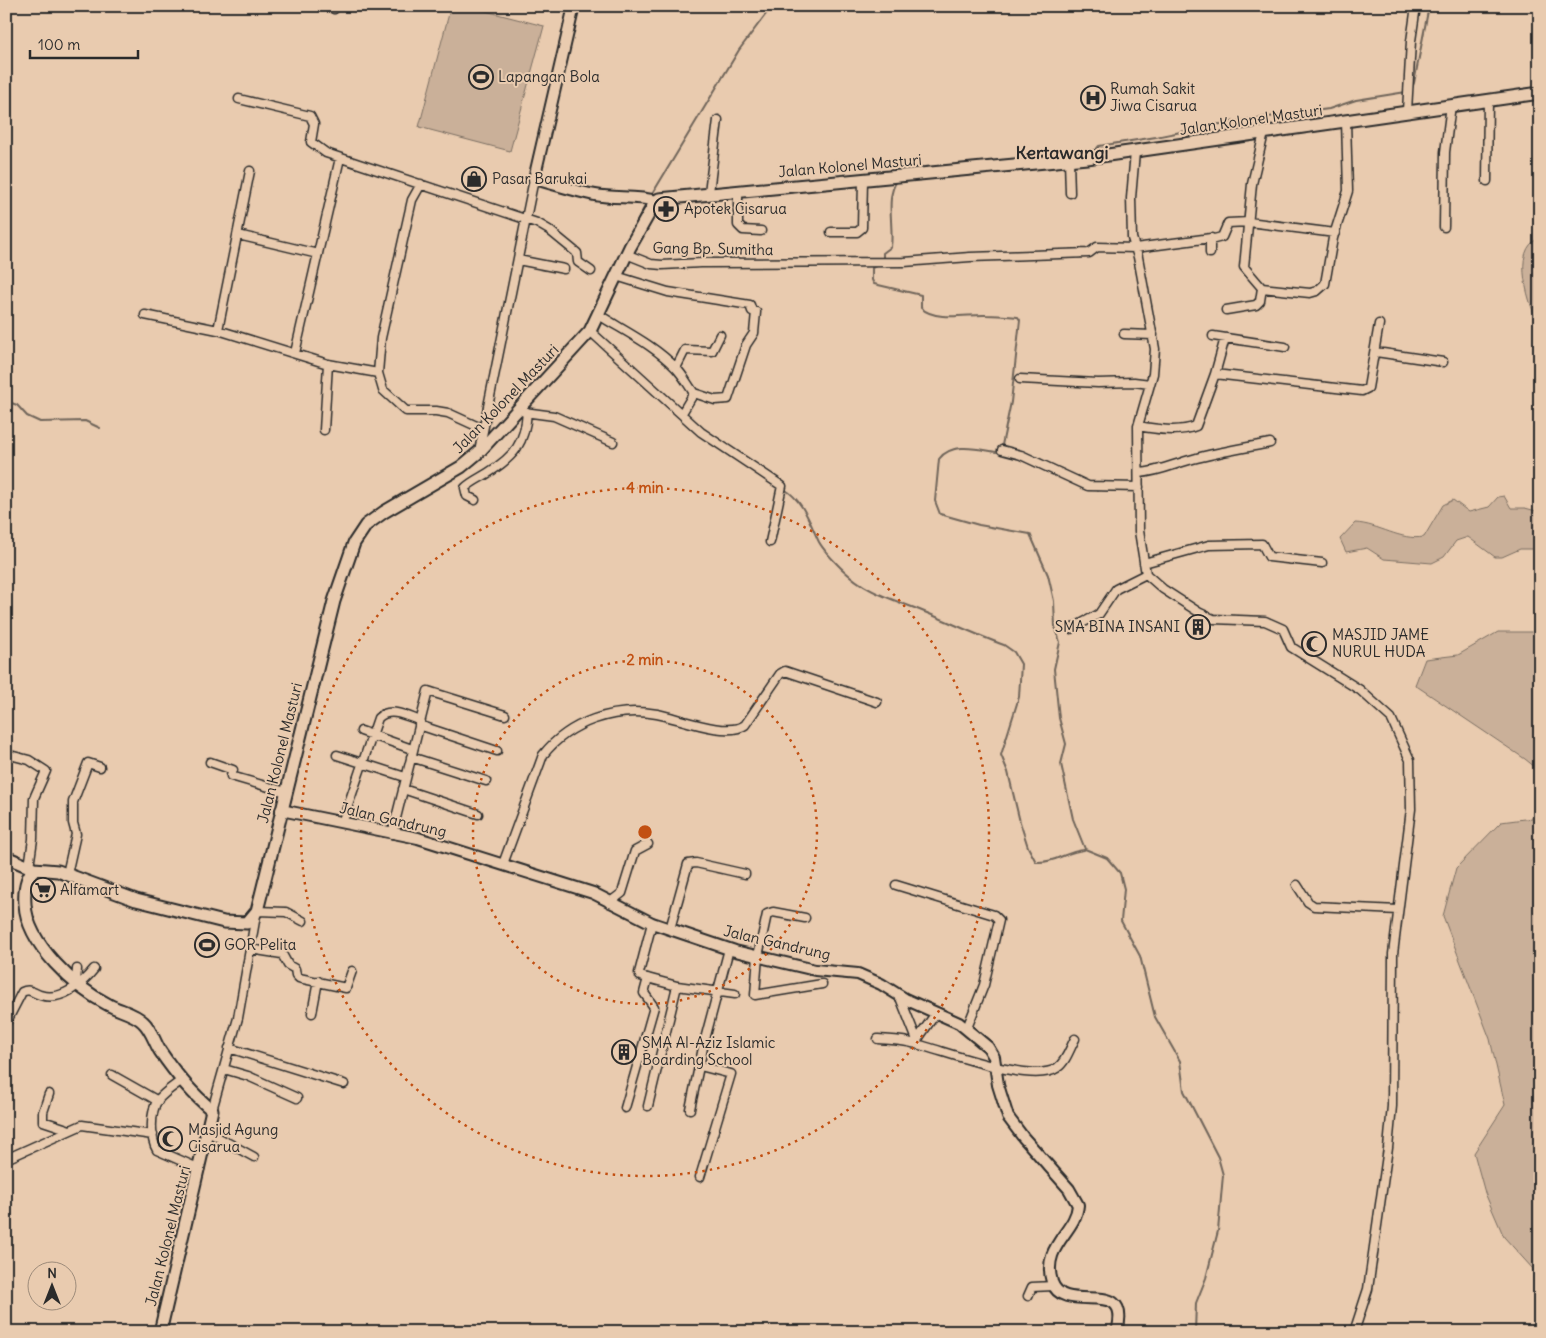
<svg xmlns="http://www.w3.org/2000/svg" width="1546" height="1338" font-family="Delius,sans-serif">
<style>
.green{fill:#cab099;stroke:#7a6e62}
.lines{fill:none;stroke-linecap:round;stroke-linejoin:round}
.stream{stroke:#70655a;stroke-width:2}
.street-casing{stroke:#2b2b2b;stroke-width:11}
.secondary-casing{stroke:#2b2b2b;stroke-width:14}
.primary-casing{stroke:#2b2b2b;stroke-width:15}
.street{stroke:#e9cbaf;stroke-width:8}
.secondary{stroke:#e9cbaf;stroke-width:10}
.primary{stroke:#e9cbaf;stroke-width:11}
.ring{fill:none;stroke:#c25012;stroke-width:2.5;stroke-dasharray:2.5 5}
.labels{text-anchor:middle;stroke-width:4;stroke-linejoin:round;paint-order:stroke}
.poi-label{font-size:15px;fill:#2b2b2b;stroke:#e9cbaf;text-anchor:start}
.street-label{font-size:15px;fill:#2b2b2b;stroke:#e9cbaf}
.quarter-label{font-size:18px;font-weight:bold;fill:#2b2b2b;stroke:#e9cbaf}
.centre{fill:#c25012;stroke:#e9cbaf;stroke-width:2.5}
.ring-label{font-size:15px;text-anchor:middle;font-weight:bold;fill:#c25012;stroke:#e9cbaf;stroke-width:4;stroke-linejoin:round;paint-order:stroke}
</style>
<rect width="100%" height="100%" fill="#e9cbaf"/>
<filter id="ink" filterUnits="userSpaceOnUse"><feTurbulence type="fractalNoise" baseFrequency=".02" numOctaves="2"/><feDisplacementMap in="SourceGraphic" scale="10" xChannelSelector="R" yChannelSelector="G"/><feConvolveMatrix kernelMatrix="1 2 1 2 8 2 1 2 1" color-interpolation-filters="sRGB"/></filter>
<g filter="url(#ink)">
<!-- green -->
<path class="green" d="M451,6h15l78,20 -34,125 -91,-24z
M1540,238v90c-10,-21 -31,-79 0,-90z
M1504,496l7,12h14l15,4v33l-6,4h-14l-18,8h-7l-27,-20 -12,4 -12,16 -12,6 -48,-4 -17,-11 -21,4 -6,-13 15,-16c24,1 45,18 69,14l19,-32 10,-5 16,12 20,-5 9,-10z
M1498,632h42v139l-15,-12 -110,-74 10,-26 33,-4z
M1540,817v515h-3l2,-6 -6,-57 -29,-32 -19,-44 -11,-40 31,-48 -15,-66 -47,-123 13,-48 45,-46z"/>
<g class="lines">
<!-- stream -->
<path class="stream" d="M1411,91l3,-8 15,-77
M1094,152l5,-6 57,-9 74,-15 99,-13 27,-9 50,-8
M651,196l88,-146 33,-44
M630,236l17,-34
M883,260v-7l8,-6c3,-20 -6,-50 6,-66
M878,265l-6,3v12l2,4 47,11v13c15,14 47,6 65,7 11,0 21,1 32,2l2,3 -9,82 -10,48 -5,2c-19,-3 -44,-10 -57,7l-4,42 5,13 39,11 51,9 18,41 6,26 1,26 5,15 -6,27 5,49 7,26 -5,20 12,55 12,30 22,9 13,15 4,16 -3,32 19,35 15,61 25,44 4,30 34,66 5,18 -5,56 -12,47 -10,25 -1,29
M588,323l7,-16
M6,401l11,4 10,11 13,6 45,-1 15,7
M728,455l30,19
M784,489c19,11 26,34 35,53 5,9 15,19 22,26 27,26 49,30 81,43 28,11 54,24 82,34l10,7 7,12 -2,33 -18,58 7,17 12,50 8,25 8,15c20,1 28,-10 48,-12"/>
<defs>
<path id="street" d="M334,9l1,-3
M239,99l71,17 4,8 -3,18 15,11 211,70 12,7 28,23 1,9 13,9
M1407,111l4,-70 5,-35
M1135,152l-4,46 1,40 6,19 17,92 -2,25 -15,52 1,105 7,43 17,15 37,24 13,6 52,2 18,8 8,18 69,43 31,28 19,42 1,49 -18,145 -1,152 -4,42 -20,141 -14,43
M1069,160l1,33
M1487,181l1,-81
M738,190v35l5,5 18,1
M709,192l9,-72
M1444,227l1,-75 6,-47
M831,232h26l5,-4 1,-48
M238,235l80,19
M1210,253v-13l12,-3 6,-14 21,-1 86,11
M626,254l25,10 11,1 39,-2 203,-1 66,-5 119,-4 8,-6 38,1 76,-10
M518,260l46,9
M616,276l52,16 82,13 2,6 4,1 -2,21 -8,12 -18,54 -13,1 -21,-7 -12,20
M1262,288l48,5 7,-2 8,-7 8,-46 15,-47 -2,-70
M1262,288l-18,-21 8,-83 12,-51
M1226,310l30,-5 4,-4 2,-13
M145,315l73,15 110,34 50,9 5,17 23,21h30l12,2 35,16
M599,315c27,17 55,30 77,53 7,7 12,17 18,25
M218,330l32,-159
M590,331l111,101 81,54 -12,56
M1124,334l29,1
M1213,336l72,11
M1376,352l67,10
M295,353l45,-195
M676,368l9,-18 27,1 8,-16
M378,373l3,-35 31,-138 9,-16
M1215,374l10,-36
M1020,379l78,4 36,-1 16,2
M524,412l30,4 59,26
M1138,426c17,3 41,7 58,0l19,-52 147,17 6,-3 11,-64
M324,430l4,-66
M1002,450l19,5 67,31 51,1
M479,451l55,-272
M1140,473c18,-1 34,-9 53,-14 25,-7 51,-11 77,-16
M475,500l-8,-4 -2,-8c6,-6 15,-10 23,-15 27,-17 37,-30 39,-61
M1144,563l65,-18 53,-1 7,13 53,6
M1071,629l28,-15 17,-25 30,-15
M419,725l78,26
M361,731l48,17
M6,754l23,6 17,11 -12,27 -1,41 -4,28
M337,755l65,21
M411,757l75,24
M210,762l23,8 -2,6 55,16
M403,789l75,25
M342,823l36,-105c11,-11 27,-3 40,2
M392,834l36,-143 77,24
M503,864l40,-109c26,-33 72,-49 114,-41 22,4 70,24 88,11l35,-51 5,-3 92,31
M67,874l9,-40 -3,-11v-21l15,-39 12,4
M896,885l98,30 5,5 -15,65 -17,43
M1297,885l11,17 6,4 84,4
M609,903l13,-10 13,-42 13,-7
M257,911l29,1 17,9
M805,918l-32,-6 -6,2 -9,42 -3,39 67,-11
M652,923l-13,50 1,3 37,10 58,8
M670,929l18,-65 8,-1 49,11
M250,949l32,5 6,11 7,4 1,6 3,3 47,10 6,-17
M76,982l1,-13
M899,995l18,45
M312,1013l6,-32
M6,1023l16,-31c8,-4 11,1 18,3 21,7 42,-11 54,-26
M878,1039c13,1 26,1 38,5 29,7 116,41 141,24 9,-6 13,-20 18,-29
M915,1043l21,-30
M229,1048l115,36
M700,1066l31,8 -31,103
M224,1069l24,7 49,22
M112,1075l46,26
M182,1080c-8,6 -19,13 -24,20 -8,11 -8,39 -1,50l43,19
M49,1094l-6,18v9l27,9
M648,1106l29,-120
M625,1108l29,-101 -10,-14 4,-15
M690,1109l14,-66 25,-94
M212,1110l26,-92 18,-103
M208,1132l46,25
M6,1159l76,-34 71,10
M1028,1296l4,-9 22,-1"/>
<path id="secondary" d="M574,6l-40,173c20,5 40,12 61,16 20,4 42,0 61,6
M281,810l137,28 175,55 59,30 83,28 80,19 43,4 23,10 24,15 54,24 29,24 6,10 4,28 10,32 15,20 46,52 9,16c-2,27 -37,41 -26,77 12,36 81,-9 65,50"/>
<path id="primary" d="M6,857l28,12 24,2 78,29 88,22 23,1 10,-12 77,-310 20,-58 12,-18 18,-13 77,-45 18,-15 111,-121 40,-84 26,-46 3,-2 428,-41 453,-65
M34,869c-9,9 -10,22 -9,35 2,40 50,84 84,101 11,6 25,8 34,17 8,7 11,19 17,29 15,22 31,42 52,59l-52,222"/>
</defs>
<!-- street casing -->
<use href="#street" class="street-casing"/>
<!-- secondary casing -->
<use href="#secondary" class="secondary-casing"/>
<!-- primary casing -->
<use href="#primary" class="primary-casing"/>
<!-- street -->
<use href="#street" class="street"/>
<!-- secondary -->
<use href="#secondary" class="secondary"/>
<!-- primary -->
<use href="#primary" class="primary"/>
</g>
</g>
<!-- distance rings -->
<g class="ring">
<circle cx="645" cy="832" r="172"/>
<circle cx="645" cy="832" r="344"/>
</g>
<!-- icons -->
<defs>
<symbol id="stadium-ring" viewBox="-11 -11 22 22"><circle r="9.5" fill="#e9cbaf" stroke="#2b2b2b" stroke-width="1.5"/><path d="M0-5a6.5 5 0 1 0 0 10a6.5 5 0 1 0 0-10ZM-3.5-1.8h7v3.6h-7Z" fill="#2b2b2b"/></symbol>
<symbol id="hospital-ring" viewBox="-11 -11 22 22"><circle r="9.5" fill="#e9cbaf" stroke="#2b2b2b" stroke-width="1.5"/><path d="M-5-5h3v3.5h4V-5h3V5h-3V1.5h-4V5h-3Z" fill="#2b2b2b"/></symbol>
<symbol id="shop-ring" viewBox="-11 -11 22 22"><circle r="9.5" fill="#e9cbaf" stroke="#2b2b2b" stroke-width="1.5"/><path d="M-5-2.5h2.3a2.7 3.5 0 0 1 5.4 0H5L5.5 6h-11ZM-1.5-2.5h3a1.5 2.3 0 0 0-3 0Z" fill="#2b2b2b"/></symbol>
<symbol id="pharmacy-ring" viewBox="-11 -11 22 22"><circle r="9.5" fill="#e9cbaf" stroke="#2b2b2b" stroke-width="1.5"/><path d="M-2-6h4v4h4v4h-4v4h-4v-4h-4v-4h4Z" fill="#2b2b2b"/></symbol>
<symbol id="building-ring" viewBox="-11 -11 22 22"><circle r="9.5" fill="#e9cbaf" stroke="#2b2b2b" stroke-width="1.5"/><path d="M-4-6H4V6H1V3H-1V6H-4ZM-2.5-4.3h1.7v1.8h-1.7ZM.8-4.3h1.7v1.8H.8ZM-2.5-1h1.7V.8h-1.7ZM.8-1h1.7V.8H.8Z" fill="#2b2b2b"/></symbol>
<symbol id="mosque-ring" viewBox="-11 -11 22 22"><circle r="9.5" fill="#e9cbaf" stroke="#2b2b2b" stroke-width="1.5"/><path d="M3.5-4.9A6 6 0 1 0 3.5 4.9A5 5 0 1 1 3.5-4.9Z" fill="#2b2b2b"/></symbol>
<symbol id="supermarket-ring" viewBox="-11 -11 22 22"><circle r="9.5" fill="#e9cbaf" stroke="#2b2b2b" stroke-width="1.5"/><path d="M-6-5.5h2.5l.6 2H6L4.5 2H-2.5L-4.4-4H-6ZM-1.5 3.2a1.3 1.3 0 1 0 .1 0ZM3 3.2a1.3 1.3 0 1 0 .1 0Z" fill="#2b2b2b"/></symbol>
</defs>
<g fill-rule="evenodd">
<use href="#stadium-ring" x="467" y="63" width="28" height="28"/>
<use href="#hospital-ring" x="1079" y="84" width="28" height="28"/>
<use href="#shop-ring" x="460" y="165" width="28" height="28"/>
<use href="#pharmacy-ring" x="652" y="195" width="28" height="28"/>
<use href="#building-ring" x="1184" y="613" width="28" height="28"/>
<use href="#mosque-ring" x="1300" y="630" width="28" height="28"/>
<use href="#supermarket-ring" x="29" y="876" width="28" height="28"/>
<use href="#stadium-ring" x="193" y="931" width="28" height="28"/>
<use href="#building-ring" x="610" y="1038" width="28" height="28"/>
<use href="#mosque-ring" x="156" y="1125" width="28" height="28"/>
</g>
<g class="labels">
<!-- poi labels -->
<g class="poi-label">
<text x="498" y="82">Lapangan Bola</text>
<text x="1110" y="94">Rumah Sakit<tspan x="1110" dy="17">Jiwa Cisarua</tspan></text>
<text x="492" y="184">Pasar Barukai</text>
<text x="684" y="214">Apotek Cisarua</text>
<text x="1180" y="632" text-anchor="end">SMA BINA INSANI</text>
<text x="1332" y="640">MASJID JAME<tspan x="1332" dy="17">NURUL HUDA</tspan></text>
<text x="60" y="895">Alfamart</text>
<text x="224" y="950">GOR Pelita</text>
<text x="642" y="1048">SMA Al-Aziz Islamic<tspan x="642" dy="17">Boarding School</tspan></text>
<text x="188" y="1135">Masjid Agung<tspan x="188" dy="17">Cisarua</tspan></text>
</g>
<!-- street labels -->
<g class="street-label">
<text transform="translate(1251 120) rotate(-8)" y="5">Jalan Kolonel Masturi</text>
<text transform="translate(850 166) rotate(-5)" y="5">Jalan Kolonel Masturi</text>
<text transform="translate(713 249) rotate(1)" y="5">Gang Bp. Sumitha</text>
<text transform="translate(506 399) rotate(-46)" y="5">Jalan Kolonel Masturi</text>
<text transform="translate(280 753) rotate(-76)" y="5">Jalan Kolonel Masturi</text>
<text transform="translate(393 820) rotate(13)" y="5">Jalan Gandrung</text>
<text transform="translate(777 943) rotate(13)" y="5">Jalan Gandrung</text>
<text transform="translate(168 1236) rotate(-76)" y="5">Jalan Kolonel Masturi</text>
</g>
<!-- quarter labels -->
<g class="quarter-label">
<text x="1062" y="159">Kertawangi</text>
</g>
</g>
<circle cx="645" cy="832" r="8" class="centre"/>
<g class="ring-label">
<text x="645" y="493">4 min</text>
<text x="645" y="665">2 min</text>
</g>
<!-- margin -->
<rect width="1546" height="1338" fill="none" stroke="#e9cbaf" stroke-width="25"/>
<rect x="12" y="12" width="1521" height="1313" fill="none" stroke="#2b2b2b" stroke-width="2" filter="url(#ink)"/>
<!-- north arrow -->
<g transform="translate(52 1286)"><circle r="24" fill="#e9cbaf" stroke="#9d8b7a"/>
<path d="M0-4L9 19L0 12L-9 19Z" fill="#2b2b2b"/>
<text y="-8" font-size="14" font-weight="bold" text-anchor="middle" fill="#2b2b2b">N</text>
</g>
<!-- scale -->
<path d="M30 50v8h108v-8" fill="none" stroke="#2b2b2b" stroke-width="2.5"/>
<text x="38" y="50" font-size="15" fill="#2b2b2b" stroke="#e9cbaf" stroke-width="4" paint-order="stroke">100 m</text>
</svg>
